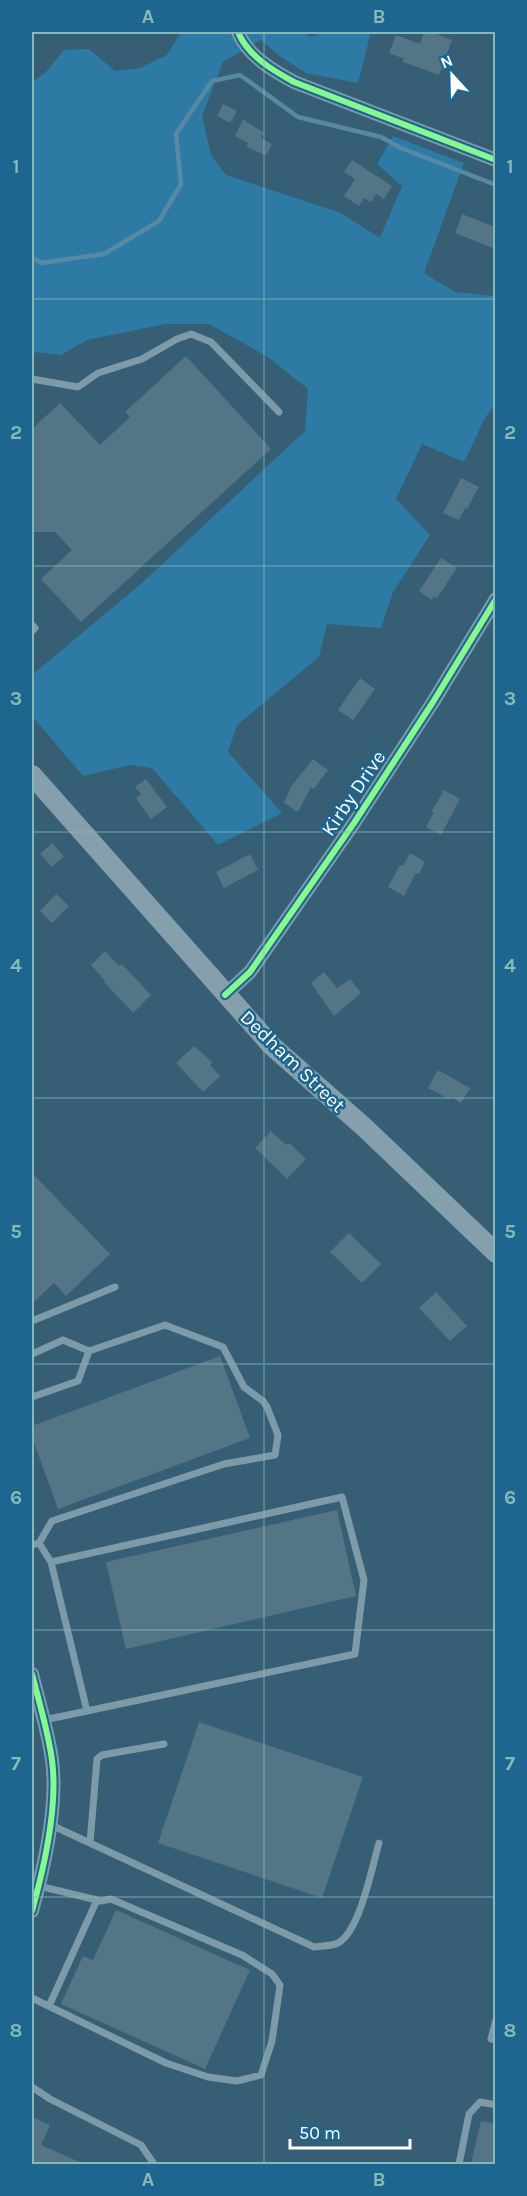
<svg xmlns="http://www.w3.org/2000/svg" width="527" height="2196" font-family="Karla,sans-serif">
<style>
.green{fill:#2d7ba4}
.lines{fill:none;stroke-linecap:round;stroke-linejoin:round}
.stream{stroke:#5889a4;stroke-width:4.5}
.building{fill:#547586}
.lane{stroke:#7d9aa8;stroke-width:7}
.street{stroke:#7d9aa8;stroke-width:14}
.secondary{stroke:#869fad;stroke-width:20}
.cycleway-casing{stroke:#1c668f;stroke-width:10}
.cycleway{stroke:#87f88f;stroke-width:6}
.grid{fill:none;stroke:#87bab6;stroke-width:1.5;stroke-opacity:0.55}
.labels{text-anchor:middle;stroke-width:5;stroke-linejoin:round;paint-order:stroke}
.street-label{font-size:20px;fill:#fff;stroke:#1c668f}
.neatline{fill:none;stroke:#87bab6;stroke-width:2}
.grid-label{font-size:20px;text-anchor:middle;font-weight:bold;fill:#87bab6}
</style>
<rect width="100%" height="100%" fill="#365e75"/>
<!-- green -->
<path class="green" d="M181,32h121l9,5 13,-5h47l-13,51 -52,-10 -25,-16 -20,-17 -38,22 -21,54 9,39 15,20 115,38 39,25 22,-52 -25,-22 16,-28 71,27 -40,110 31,19 40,4v108l-10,14 -21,44 -42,-18 -26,55 34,36 -37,57 -12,36 -54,-4 -8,33 -82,68 -9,27 54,61 -64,32 -66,-77 -22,-3 -47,11 -51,-60v-41l110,-92 163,-152 3,-42 -40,-32 -59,-33h-44l-78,16 -26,15 -29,-3v-270l14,-10 18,-22 25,-1 26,22 25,-3 27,-13z"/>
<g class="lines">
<!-- stream -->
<path class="stream" d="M32,257l9,6 63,-9 55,-33 22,-37 -5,-50 36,-53 28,-6 58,42 83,20 20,11 95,37"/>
</g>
<!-- building -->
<path class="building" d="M424,32h7l21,8 -13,35 -36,-13 1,-3 -15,-6 7,-18 24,9z
M223,104l14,7 -7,12 -13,-7z
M243,119l21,14 -3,5 11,6 -6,12 -20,-10 2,-3 -13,-7z
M352,160l40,26 -8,13 -8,-5 -5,8 -7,-4 -5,8 -15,-10 11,-17 -11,-7z
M462,214l33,13v22l-40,-16z
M186,356l85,93 -190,173 -40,-43 31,-29 -17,-18h-23v-103l28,-26 40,42 30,-28 -5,-5z
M461,478l18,9 -12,22 -2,-1 -6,12 -16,-7z
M441,558l16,10 -20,30 -3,-2 -2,4 -13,-9z
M360,678l15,11 -22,31 -15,-10z
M313,759l15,11 -14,19 -3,-2 -13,25 -14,-9 7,-16z
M146,779l21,28 -16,12 -15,-21 5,-4 -6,-7z
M444,790l16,9 -19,36 -15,-8 8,-14 -3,-1z
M52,843l12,13 -12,11 -12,-13z
M410,853l15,9 -6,12 -3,-1 -12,23 -16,-9 12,-22 3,1z
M250,854l8,16 -34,18 -8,-16z
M56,894l13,12 -17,17 -12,-12z
M105,951l14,15 3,-2 29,31 -18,18 -29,-31 1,-1 -14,-16z
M324,972l13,16 13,-9 11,14 -27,23 -23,-33z
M194,1046l18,16 -2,3 10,11 -17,16 -27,-29z
M438,1070l32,18 -9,15 -10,-6 -2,2 -21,-11z
M271,1131l15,14 3,-2 17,16 -19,20 -32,-31z
M32,1173l78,81 -44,42 -12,-13 -22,21z
M349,1233l32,31 -19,19 -32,-31z
M436,1292l31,34 -17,15 -31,-33z
M220,1356l30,82 -192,71 -26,-72v-11z
M337,1510l19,86 -230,53 -20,-87z
M199,1722l164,55 -41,121 -164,-55z
M116,1910l134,60 -45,99 -144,-65 22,-48 10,4z
M32,2117l18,8 -9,20 43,19h-52z
M481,2121l14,3v40h-24z"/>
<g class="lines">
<!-- lane -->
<path class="lane" d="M32,379l46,8 20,-14 44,-14 35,-20 14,-5 20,8 68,70
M32,625l3,3 -3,3
M32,1321l83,-34
M32,1354l31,-14 26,11 76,-26 58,22 21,40 19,14 4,6 11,28 -3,20 -51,9 -172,57 -13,22 -7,2
M32,1397l46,-16 11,-30
M39,1543l12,19 36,149 -43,9
M51,1562l291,-65 22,83 -9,74 -268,57
M49,1824l265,123c7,-1 18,-1 24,-4 22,-12 34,-76 41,-100
M90,1843l7,-84 5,-4 62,-11
M32,1998l134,65 42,14 29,4 24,-6 11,-34 8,-56 -8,-11 -30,-19 -131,-56 -10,2 -62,-15
M49,2006l48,-106
M496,2020l-5,19 5,1
M32,2087l18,12 91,46 13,19
M459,2164l10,-50 11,-12 16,3"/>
<!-- street -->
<path class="street" d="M238,32c10,24 34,38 56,50l202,78
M225,995l25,-23 104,-149 79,-121 63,-103
M32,1674c7,28 16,57 20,86 6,44 -8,108 -20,151"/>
<!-- secondary -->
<path class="secondary" d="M32,775l240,271 92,81 132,126"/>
<defs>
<path id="cycleway" d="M238,32c10,24 34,38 56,50l202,78
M225,995l25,-23 104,-149 79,-121 63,-103
M32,1674c7,28 16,57 20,86 6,44 -8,108 -20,151"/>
</defs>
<!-- cycleway casing -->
<use href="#cycleway" class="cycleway-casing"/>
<!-- cycleway -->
<use href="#cycleway" class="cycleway"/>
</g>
<!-- grid -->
<path class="grid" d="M264,32v2132M32,299h464M32,566h464M32,832h464M32,1098h464M32,1364h464M32,1630h464M32,1897h464"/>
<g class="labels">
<!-- street labels -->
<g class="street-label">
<text transform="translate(353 793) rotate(-56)" y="7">Kirby Drive</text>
<text transform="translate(293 1061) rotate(44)" y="7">Dedham Street</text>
</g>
</g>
<!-- border -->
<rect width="527" height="2196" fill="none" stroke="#1c668f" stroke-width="66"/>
<!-- north arrow -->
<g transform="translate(452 75) rotate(338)" stroke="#1c668f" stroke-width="4.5" paint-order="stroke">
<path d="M0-4.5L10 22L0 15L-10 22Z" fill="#ffffff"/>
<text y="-9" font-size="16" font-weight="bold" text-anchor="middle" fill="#ffffff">N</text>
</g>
<!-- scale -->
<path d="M290 2139v9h120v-9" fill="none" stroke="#ffffff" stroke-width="3"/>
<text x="299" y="2139" font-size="18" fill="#ffffff" stroke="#1c668f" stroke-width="4.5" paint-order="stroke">50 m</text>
<rect x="33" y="33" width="461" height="2130" class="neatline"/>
<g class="grid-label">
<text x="148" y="23">A</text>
<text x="379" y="23">B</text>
<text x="16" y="173">1</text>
<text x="510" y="173">1</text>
<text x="16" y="439">2</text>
<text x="510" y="439">2</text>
<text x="16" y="705">3</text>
<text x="510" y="705">3</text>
<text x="16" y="972">4</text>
<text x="510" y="972">4</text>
<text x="16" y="1238">5</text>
<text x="510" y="1238">5</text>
<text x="16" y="1504">6</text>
<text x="510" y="1504">6</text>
<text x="16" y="1770">7</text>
<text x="510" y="1770">7</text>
<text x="16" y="2037">8</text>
<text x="510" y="2037">8</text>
<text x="148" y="2186">A</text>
<text x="379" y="2186">B</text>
</g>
</svg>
